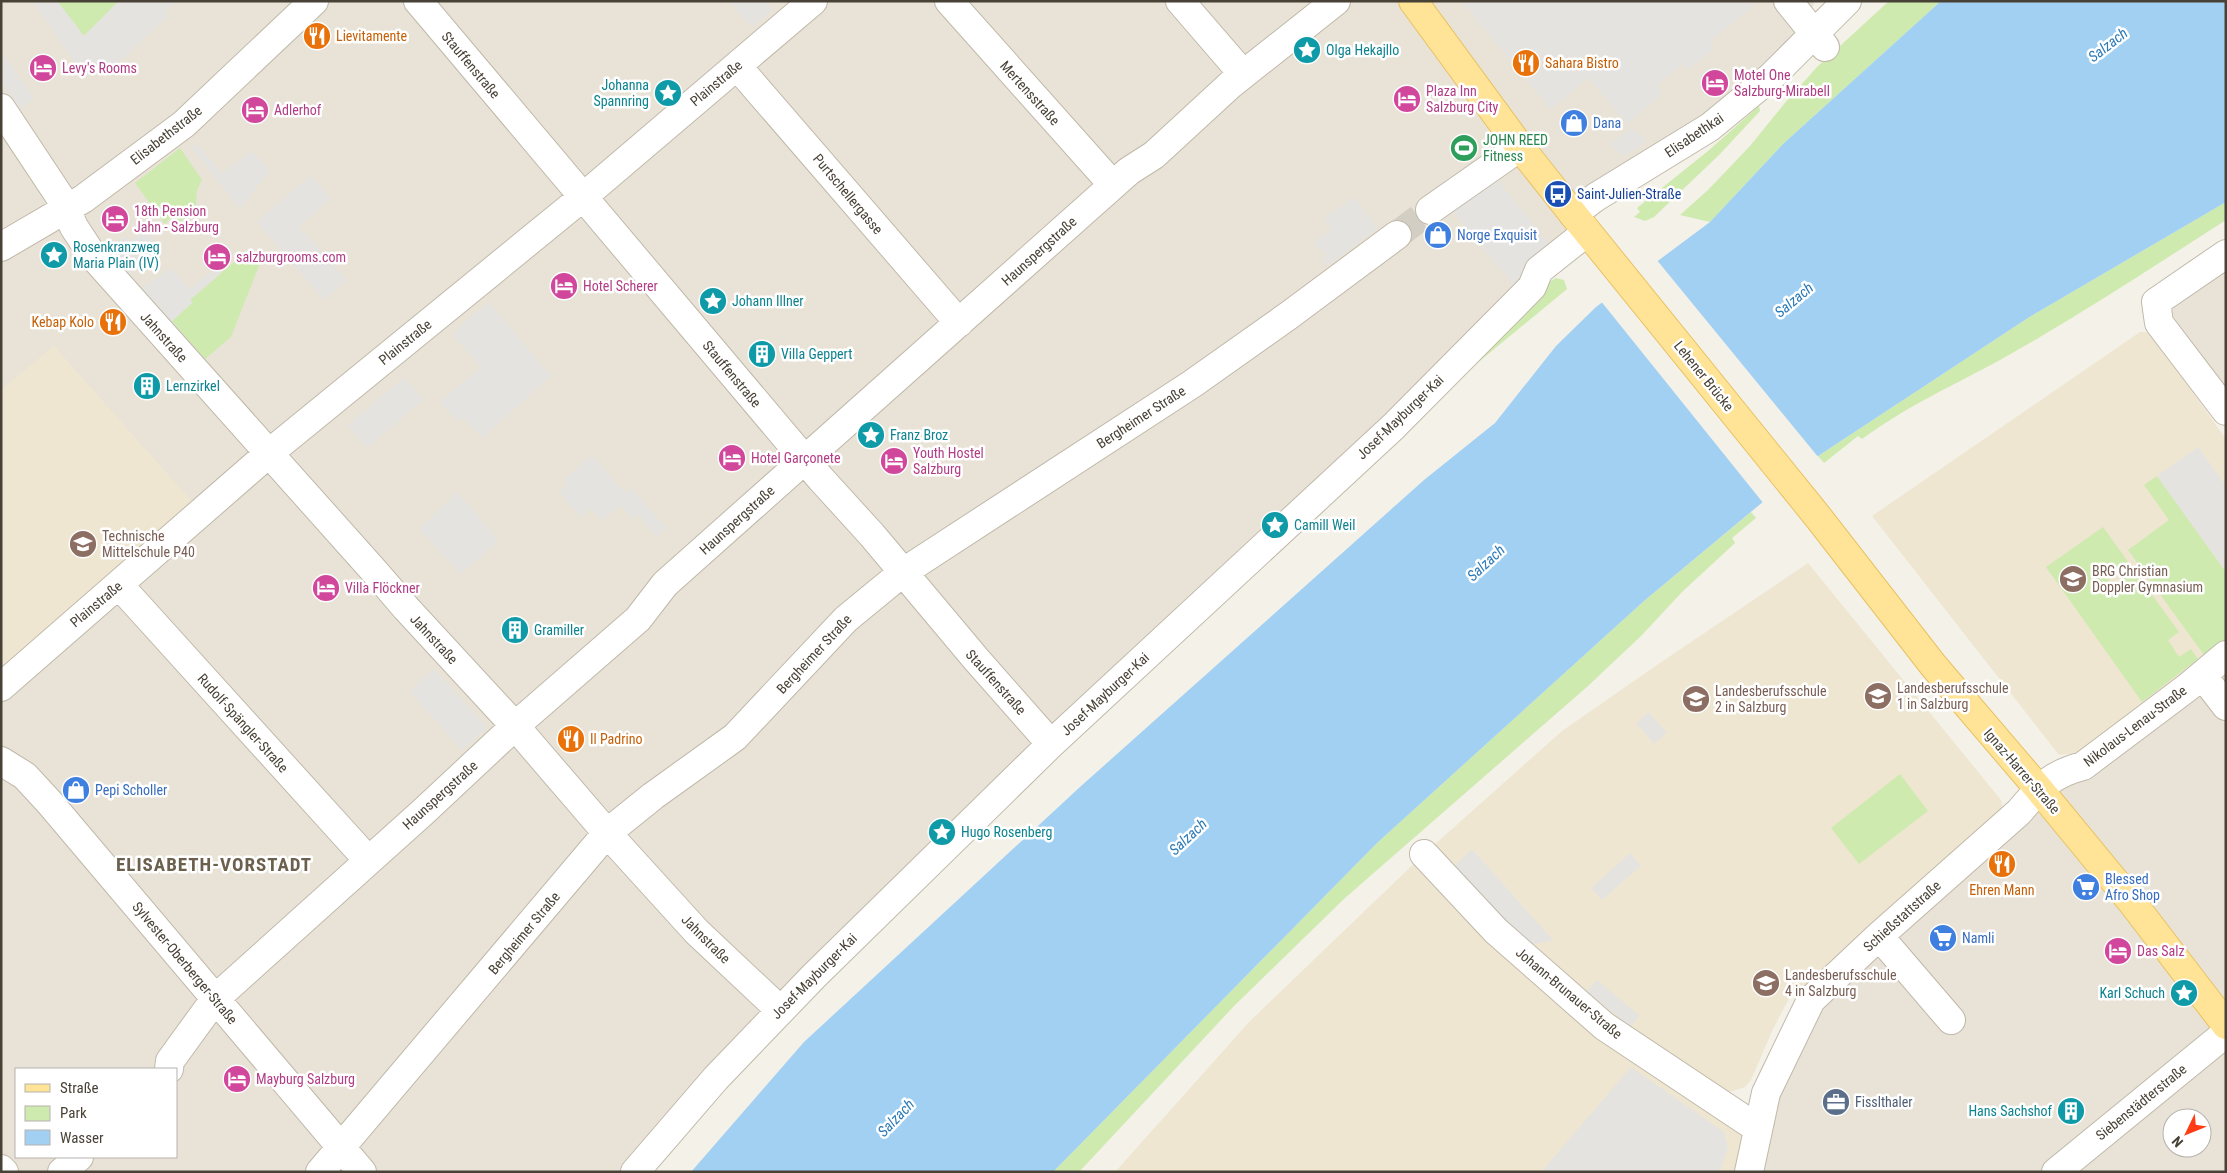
<svg xmlns="http://www.w3.org/2000/svg" width="2227" height="1173" font-family="'Roboto Condensed',sans-serif">
<style>
.residential{fill:#e8e3d6;fill-rule:evenodd}
.education{fill:#eee6d1}
.green{fill:#ceeaaf;fill-rule:evenodd}
.parking{fill:#e5e3e0}
.water{fill:#a2d0f3}
.pier{fill:#f4f1e8}
.lines{fill:none;stroke-linecap:round;stroke-linejoin:round}
.minor-tunnel{stroke:#d2cec4;stroke-width:28;stroke-dasharray:28 14;stroke-linecap:butt}
.minor-casing{stroke:#c0b9aa;stroke-width:30}
.major-casing{stroke:#e7c263;stroke-width:30}
.minor{stroke:#fff;stroke-width:28}
.major{stroke:#ffe396;stroke-width:28}
.labels{text-anchor:middle;stroke-width:5;stroke-linejoin:round;paint-order:stroke}
.food-label{font-size:14px;fill:#c56008;stroke:#fff;text-anchor:start}
.culture-label{font-size:14px;fill:#0d838f;stroke:#fff;text-anchor:start}
.street-label{font-size:14px;fill:#484136;stroke:#fff}
.hotel-label{font-size:14px;fill:#b23c85;stroke:#fff;text-anchor:start}
.shop-label{font-size:14px;fill:#366cbe;stroke:#fff;text-anchor:start}
.leisure-label{font-size:14px;fill:#27864d;stroke:#fff;text-anchor:start}
.transit-label{font-size:14px;fill:#164399;stroke:#fff;text-anchor:start}
.education-label{font-size:14px;fill:#785e54;stroke:#fff;text-anchor:start}
.service-label{font-size:14px;fill:#4e5e75;stroke:#fff;text-anchor:start}
.water-label{font-size:15px;font-style:italic;fill:#2b7ab8;stroke:#fff}
.district-label{font-size:19px;font-weight:bold;letter-spacing:1px;fill:#6b604d;stroke:#fff}
</style>
<rect width="100%" height="100%" fill="#f4f1e8"/>
<!-- residential -->
<path class="residential" d="M1,1h1810l3,3 -24,40 -277,246 -891,882h-621zM16,1069h160v88h-160z
M2226,254v157l-70,-109z
M2226,656v516h-478l63,-172 68,-64zM2172,1118h30v30h-30z"/>
<!-- education -->
<path class="education" d="M2140,332h6l6,3 74,104v202l-149,112 -18,2 -187,-239z
M54,346l147,166 -200,178v-300z
M1808,563l193,237 2,8 -192,192 -19,-7 -19,36 -22,51 -6,7 -31,10 43,31 -9,44h-633l135,-151 174,-167 138,-123 92,-64z"/>
<!-- green -->
<path class="green" d="M57,1h62l-35,35z
M1889,1h52l-158,143 -73,78 -30,-7 28,-25 42,-44 34,-42 33,-37z
M1759,106l1,5 -40,43 -66,63 -9,4 -11,-4 6,-5 -3,-4 71,-57z
M180,148l22,32 -5,10 -1,16 -4,6 -13,11 -7,-7 -7,8 -30,-41z
M2226,202v18c-75,48 -149,97 -226,140 -48,26 -93,46 -138,79l-4,-3 -34,27 -6,-7 213,-140z
M248,250l12,13 -29,74 -26,22 -33,-38 20,-18 -2,-3z
M1556,278l8,2 3,9 -120,99 97,-103z
M2157,476l69,96v66l-22,17 -76,-105 41,-30 -25,-35z
M1751,512l5,6 -24,20 3,5 -53,49 -40,43 -54,51 -243,212 -111,108 -155,166h-26l324,-329 267,-242z
M2103,527l76,105 -11,8 11,17 12,-8 7,10 -56,43 -96,-135zM2112,562l12,18 -10,7 -12,-17z
M1900,774l28,37 -69,53 -28,-36z"/>
<!-- parking -->
<path class="parking" d="M33,1h24l27,35 35,-35h57l-11,11 3,4 -60,56 -6,-12 -19,15z
M728,1h38l7,8 -21,18z
M1462,1h290l2,4 -44,36 5,7 -27,22 -5,-6 -26,21 6,8 -36,31 -39,-47 -37,33z
M1,51l33,48 -14,9 -19,-28z
M1631,128l16,13 -23,15 -14,-12z
M197,144l25,29 30,-22 18,19 -30,39 -48,-61z
M1482,155l22,33 50,62 -39,36 -80,-96z
M311,175l19,24 -31,28 48,53 -23,20 -67,-78z
M1355,197l22,32 -49,36 -8,-6 6,-4 -12,-12 18,-15 -8,-10z
M145,230l18,20 -34,24 -21,-24 17,-14 5,5z
M171,268l19,21 25,-20 5,5 -30,26 2,3 -20,18 -30,-33z
M488,302l63,74 -69,62 -18,-20 -6,4 -18,-20 41,-35 -29,-33z
M404,378l20,21 -57,49 -20,-23z
M2198,447l28,39v86l-69,-96z
M592,455l33,38 6,-5 35,40 -9,9 -19,-22 -5,4 -13,-14 -18,16 -11,-12 -10,8 -22,-25 9,-8 -4,-5z
M458,492l40,49 -37,33 -42,-45z
M434,669l53,59 -25,22 -53,-59z
M1649,712l18,21 -13,11 -18,-21z
M1472,849l81,91 -26,6 -74,-79z
M1630,853l11,13 -39,34 -11,-12z
M1597,980l43,36 -10,11 -43,-36z
M1631,1067l93,65 4,15 -8,25h-179z"/>
<!-- water -->
<path class="water" d="M1941,1h285v201l-195,114 -213,140 -174,145 -267,242 -324,329h-362l113,-130 276,-255 344,-307 71,-57 61,-77 40,-39 114,-85 73,-78z"/>
<!-- pier -->
<path class="pier" d="M1656,259l163,199 -55,46 -164,-204z"/>
<g class="lines">
<!-- minor-tunnel -->
<path class="minor-tunnel" d="M1397,235l33,-25"/>
<defs>
<path id="minor" d="M418,1l403,478 51,56 104,124 75,85
M949,1l164,184
M1180,1l63,73
M1788,1l37,46
M737,66l222,257
M1,108l61,92 12,27 19,29 282,316 31,36 109,118 92,107 90,99 83,78
M1430,210l90,-63
M1573,214l23,-17 114,-70 62,-51 75,-75
M1,247l82,-48 101,-75 130,-123
M2226,254l-70,48 3,21 67,88
M119,585l249,275
M2202,675l24,31
M1,687l267,-233 315,-257 230,-196
M1,761l24,15 24,26 313,370
M1424,854l72,77 108,95 153,102
M1879,936l72,84
M169,1069l1,-8 45,-62 208,-187 92,-86 123,-107 27,-35 464,-413 25,-16 76,-70 106,-84
M1,1169l3,3
M62,1172l17,-15
M320,1172l287,-339 46,-37 82,-59 111,-118 56,-46 290,-189 96,-68 109,-81
M635,1172l81,-94 98,-102 237,-232 342,-317 139,-140 7,-17 48,-38
M1749,1172l17,-79 45,-93 68,-64 140,-124c20,-24 32,-38 64,-46l105,-79 38,-32
M2056,1172l170,-139"/>
<path id="major" d="M1413,1l107,146 53,67 245,303 115,148 105,123 93,113 95,124"/>
</defs>
<!-- minor casing -->
<use href="#minor" class="minor-casing"/>
<!-- major casing -->
<use href="#major" class="major-casing"/>
<!-- minor -->
<use href="#minor" class="minor"/>
<!-- major -->
<use href="#major" class="major"/>
</g>
<!-- icons -->
<defs>
<symbol id="restaurant-disc" viewBox="-11 -11 22 22"><circle r="9.5" fill="#e8710a" stroke="#fff"/><path d="M-5-6h1v4h1v-4h1v4h1v-4h1v5L-1.5 .5V6h-2V.5L-5-1ZM5-6V6H3V1.5H1.5Q1.5-4 5-6Z" fill="#fff"/></symbol>
<symbol id="sight-disc" viewBox="-11 -11 22 22"><circle r="9.5" fill="#0f9aa8" stroke="#fff"/><path d="M0-6L1.8-2.2L6-1.7L2.9 1.2L3.7 5.4L0 3.3L-3.7 5.4L-2.9 1.2L-6-1.7L-1.8-2.2Z" fill="#fff"/></symbol>
<symbol id="hotel-disc" viewBox="-11 -11 22 22"><circle r="9.5" fill="#d1479c" stroke="#fff"/><path d="M-6-4.5h1.5V1H6V5H4.5V3h-9V5H-6ZM-4 0a1.8 1.8 0 1 1 3.6 0ZM.5 0V-2.5h3Q6-2.5 6 0Z" fill="#fff"/></symbol>
<symbol id="shop-disc" viewBox="-11 -11 22 22"><circle r="9.5" fill="#3f7fe0" stroke="#fff"/><path d="M-5-2.5h2.3a2.7 3.5 0 0 1 5.4 0H5L5.5 6h-11ZM-1.5-2.5h3a1.5 2.3 0 0 0-3 0Z" fill="#fff"/></symbol>
<symbol id="stadium-disc" viewBox="-11 -11 22 22"><circle r="9.5" fill="#2e9e5b" stroke="#fff"/><path d="M0-5a6.5 5 0 1 0 0 10a6.5 5 0 1 0 0-10ZM-3.5-1.8h7v3.6h-7Z" fill="#fff"/></symbol>
<symbol id="bus-disc" viewBox="-11 -11 22 22"><circle r="9.5" fill="#1a4fb4" stroke="#fff"/><path d="M-5-6H5V4H4V6H2V4H-2V6H-4V4H-5ZM-3.5-4V0h7V-4ZM-3.5 1.2v1.5H-2V1.2ZM2 1.2v1.5H3.5V1.2Z" fill="#fff"/></symbol>
<symbol id="building-disc" viewBox="-11 -11 22 22"><circle r="9.5" fill="#0f9aa8" stroke="#fff"/><path d="M-4-6H4V6H1V3H-1V6H-4ZM-2.5-4.3h1.7v1.8h-1.7ZM.8-4.3h1.7v1.8H.8ZM-2.5-1h1.7V.8h-1.7ZM.8-1h1.7V.8H.8Z" fill="#fff"/></symbol>
<symbol id="school-disc" viewBox="-11 -11 22 22"><circle r="9.5" fill="#8d6e63" stroke="#fff"/><path d="M0-5L7-2L0 1L-7-2ZM-4 1L0 2.5L4 1V4Q0 6-4 4Z" fill="#fff"/></symbol>
<symbol id="supermarket-disc" viewBox="-11 -11 22 22"><circle r="9.5" fill="#3f7fe0" stroke="#fff"/><path d="M-6-5.5h2.5l.6 2H6L4.5 2H-2.5L-4.4-4H-6ZM-1.5 3.2a1.3 1.3 0 1 0 .1 0ZM3 3.2a1.3 1.3 0 1 0 .1 0Z" fill="#fff"/></symbol>
<symbol id="office-disc" viewBox="-11 -11 22 22"><circle r="9.5" fill="#5c6f8a" stroke="#fff"/><path d="M-6-3h4V-5.5h4V-3h4V5H-6ZM-1-4.5V-3h2v-1.5ZM-6 0V1H6V0Z" fill="#fff"/></symbol>
</defs>
<g fill-rule="evenodd">
<use href="#restaurant-disc" x="301" y="20" width="32" height="32"/>
<use href="#sight-disc" x="1291" y="34" width="32" height="32"/>
<use href="#restaurant-disc" x="1510" y="47" width="32" height="32"/>
<use href="#hotel-disc" x="27" y="52" width="32" height="32"/>
<use href="#hotel-disc" x="1699" y="67" width="32" height="32"/>
<use href="#sight-disc" x="652" y="77" width="32" height="32"/>
<use href="#hotel-disc" x="1391" y="83" width="32" height="32"/>
<use href="#hotel-disc" x="239" y="94" width="32" height="32"/>
<use href="#shop-disc" x="1558" y="107" width="32" height="32"/>
<use href="#stadium-disc" x="1448" y="132" width="32" height="32"/>
<use href="#bus-disc" x="1542" y="178" width="32" height="32"/>
<use href="#hotel-disc" x="99" y="203" width="32" height="32"/>
<use href="#shop-disc" x="1422" y="219" width="32" height="32"/>
<use href="#sight-disc" x="38" y="239" width="32" height="32"/>
<use href="#hotel-disc" x="201" y="241" width="32" height="32"/>
<use href="#hotel-disc" x="548" y="270" width="32" height="32"/>
<use href="#sight-disc" x="697" y="285" width="32" height="32"/>
<use href="#restaurant-disc" x="97" y="306" width="32" height="32"/>
<use href="#building-disc" x="746" y="338" width="32" height="32"/>
<use href="#building-disc" x="131" y="370" width="32" height="32"/>
<use href="#sight-disc" x="855" y="419" width="32" height="32"/>
<use href="#hotel-disc" x="716" y="442" width="32" height="32"/>
<use href="#hotel-disc" x="878" y="445" width="32" height="32"/>
<use href="#sight-disc" x="1259" y="509" width="32" height="32"/>
<use href="#school-disc" x="67" y="528" width="32" height="32"/>
<use href="#school-disc" x="2057" y="563" width="32" height="32"/>
<use href="#hotel-disc" x="310" y="572" width="32" height="32"/>
<use href="#building-disc" x="499" y="614" width="32" height="32"/>
<use href="#school-disc" x="1862" y="680" width="32" height="32"/>
<use href="#school-disc" x="1680" y="683" width="32" height="32"/>
<use href="#restaurant-disc" x="555" y="723" width="32" height="32"/>
<use href="#shop-disc" x="60" y="774" width="32" height="32"/>
<use href="#sight-disc" x="926" y="816" width="32" height="32"/>
<use href="#restaurant-disc" x="1986" y="848" width="32" height="32"/>
<use href="#supermarket-disc" x="2070" y="871" width="32" height="32"/>
<use href="#supermarket-disc" x="1927" y="922" width="32" height="32"/>
<use href="#hotel-disc" x="2102" y="935" width="32" height="32"/>
<use href="#school-disc" x="1750" y="967" width="32" height="32"/>
<use href="#sight-disc" x="2168" y="977" width="32" height="32"/>
<use href="#hotel-disc" x="221" y="1063" width="32" height="32"/>
<use href="#office-disc" x="1820" y="1086" width="32" height="32"/>
<use href="#building-disc" x="2055" y="1095" width="32" height="32"/>
</g>
<g class="labels">
<!-- food labels -->
<g class="food-label">
<text x="336" y="41">Lievitamente</text>
<text x="1545" y="68">Sahara Bistro</text>
<text x="94" y="327" text-anchor="end">Kebap Kolo</text>
<text x="590" y="744">Il Padrino</text>
<text x="2002" y="895" text-anchor="middle">Ehren Mann</text>
</g>
<!-- culture labels -->
<g class="culture-label">
<text x="1326" y="55">Olga Hekajllo</text>
<text x="649" y="90" text-anchor="end">Johanna<tspan x="649" dy="16">Spannring</tspan></text>
<text x="73" y="252">Rosenkranzweg<tspan x="73" dy="16">Maria Plain (IV)</tspan></text>
<text x="732" y="306">Johann Illner</text>
<text x="781" y="359">Villa Geppert</text>
<text x="166" y="391">Lernzirkel</text>
<text x="890" y="440">Franz Broz</text>
<text x="1294" y="530">Camill Weil</text>
<text x="534" y="635">Gramiller</text>
<text x="961" y="837">Hugo Rosenberg</text>
<text x="2165" y="998" text-anchor="end">Karl Schuch</text>
<text x="2052" y="1116" text-anchor="end">Hans Sachshof</text>
</g>
<!-- street labels -->
<g class="street-label">
<text transform="translate(471 65) rotate(50)" y="5">Stauffenstraße</text>
<text transform="translate(716 83) rotate(-40)" y="5">Plainstraße</text>
<text transform="translate(1030 93) rotate(48)" y="5">Mertensstraße</text>
<text transform="translate(166 135) rotate(-38)" y="5">Elisabethstraße</text>
<text transform="translate(1694 135) rotate(-34)" y="5">Elisabethkai</text>
<text transform="translate(848 194) rotate(50)" y="5">Purtschellergasse</text>
<text transform="translate(1039 251) rotate(-42)" y="5">Haunspergstraße</text>
<text transform="translate(164 337) rotate(48)" y="5">Jahnstraße</text>
<text transform="translate(405 342) rotate(-39)" y="5">Plainstraße</text>
<text transform="translate(732 374) rotate(50)" y="5">Stauffenstraße</text>
<text transform="translate(1704 376) rotate(51)" y="5">Lehener Brücke</text>
<text transform="translate(1141 417) rotate(-33)" y="5">Bergheimer Straße</text>
<text transform="translate(1400 417) rotate(-44)" y="5">Josef-Mayburger-Kai</text>
<text transform="translate(737 520) rotate(-42)" y="5">Haunspergstraße</text>
<text transform="translate(96 604) rotate(-40)" y="5">Plainstraße</text>
<text transform="translate(434 639) rotate(47)" y="5">Jahnstraße</text>
<text transform="translate(814 654) rotate(-47)" y="5">Bergheimer Straße</text>
<text transform="translate(996 682) rotate(48)" y="5">Stauffenstraße</text>
<text transform="translate(1105 694) rotate(-43)" y="5">Josef-Mayburger-Kai</text>
<text transform="translate(243 723) rotate(48)" y="5">Rudolf-Spängler-Straße</text>
<text transform="translate(2135 726) rotate(-37)" y="5">Nikolaus-Lenau-Straße</text>
<text transform="translate(2022 771) rotate(49)" y="5">Ignaz-Harrer-Straße</text>
<text transform="translate(440 795) rotate(-42)" y="5">Haunspergstraße</text>
<text transform="translate(1902 916) rotate(-42)" y="5">Schießstattstraße</text>
<text transform="translate(524 933) rotate(-50)" y="5">Bergheimer Straße</text>
<text transform="translate(706 939) rotate(45)" y="5">Jahnstraße</text>
<text transform="translate(185 963) rotate(50)" y="5">Sylvester-Oberberger-Straße</text>
<text transform="translate(814 976) rotate(-45)" y="5">Josef-Mayburger-Kai</text>
<text transform="translate(1569 993) rotate(40)" y="5">Johann-Brunauer-Straße</text>
<text transform="translate(2141 1102) rotate(-39)" y="5">Siebenstädterstraße</text>
</g>
<!-- hotel labels -->
<g class="hotel-label">
<text x="62" y="73">Levy's Rooms</text>
<text x="1734" y="80">Motel One<tspan x="1734" dy="16">Salzburg-Mirabell</tspan></text>
<text x="1426" y="96">Plaza Inn<tspan x="1426" dy="16">Salzburg City</tspan></text>
<text x="274" y="115">Adlerhof</text>
<text x="134" y="216">18th Pension<tspan x="134" dy="16">Jahn - Salzburg</tspan></text>
<text x="236" y="262">salzburgrooms.com</text>
<text x="583" y="291">Hotel Scherer</text>
<text x="913" y="458">Youth Hostel<tspan x="913" dy="16">Salzburg</tspan></text>
<text x="751" y="463">Hotel Garçonete</text>
<text x="345" y="593">Villa Flöckner</text>
<text x="2137" y="956">Das Salz</text>
<text x="256" y="1084">Mayburg Salzburg</text>
</g>
<!-- shop labels -->
<g class="shop-label">
<text x="1593" y="128">Dana</text>
<text x="1457" y="240">Norge Exquisit</text>
<text x="95" y="795">Pepi Scholler</text>
<text x="2105" y="884">Blessed<tspan x="2105" dy="16">Afro Shop</tspan></text>
<text x="1962" y="943">Namli</text>
</g>
<!-- leisure labels -->
<g class="leisure-label">
<text x="1483" y="145">JOHN REED<tspan x="1483" dy="16">Fitness</tspan></text>
</g>
<!-- transit labels -->
<g class="transit-label">
<text x="1577" y="199">Saint-Julien-Straße</text>
</g>
<!-- education labels -->
<g class="education-label">
<text x="102" y="541">Technische<tspan x="102" dy="16">Mittelschule P40</tspan></text>
<text x="2092" y="576">BRG Christian<tspan x="2092" dy="16">Doppler Gymnasium</tspan></text>
<text x="1897" y="693">Landesberufsschule<tspan x="1897" dy="16">1 in Salzburg</tspan></text>
<text x="1715" y="696">Landesberufsschule<tspan x="1715" dy="16">2 in Salzburg</tspan></text>
<text x="1785" y="980">Landesberufsschule<tspan x="1785" dy="16">4 in Salzburg</tspan></text>
</g>
<!-- service labels -->
<g class="service-label">
<text x="1855" y="1107">Fisslthaler</text>
</g>
<!-- water labels -->
<g class="water-label">
<text transform="translate(2108 45) rotate(-38)" y="5">Salzach</text>
<text transform="translate(1794 300) rotate(-40)" y="5">Salzach</text>
<text transform="translate(1486 563) rotate(-43)" y="5">Salzach</text>
<text transform="translate(1188 837) rotate(-43)" y="5">Salzach</text>
<text transform="translate(896 1118) rotate(-46)" y="5">Salzach</text>
</g>
<!-- district labels -->
<g class="district-label">
<text x="214" y="871">ELISABETH-VORSTADT</text>
</g>
</g>
<!-- border -->
<rect width="2227" height="1173" fill="none" stroke="#484136" stroke-width="5"/>
<!-- legend -->
<rect x="15" y="1068" width="162" height="90" fill="#ffffff" stroke="#b6b3af"/>
<rect x="25" y="1084" width="25" height="8" fill="#ffe396" stroke="#b6b3af"/>
<text x="60" y="1093" font-size="15" fill="#484136">Straße</text>
<rect x="25" y="1106" width="25" height="15" fill="#ceeaaf" stroke="#b6b3af"/>
<text x="60" y="1118" font-size="15" fill="#484136">Park</text>
<rect x="25" y="1130" width="25" height="15" fill="#a2d0f3" stroke="#b6b3af"/>
<text x="60" y="1143" font-size="15" fill="#484136">Wasser</text>
<!-- north arrow -->
<g transform="translate(2187 1133) rotate(227)"><circle r="24" fill="#ffffff" stroke="#b6b3af"/>
<path d="M0-4L9 19L0 12L-9 19Z" fill="#ff3c14"/>
<text y="-8" font-size="14" font-weight="bold" text-anchor="middle" fill="#484136">N</text>
</g>
</svg>
